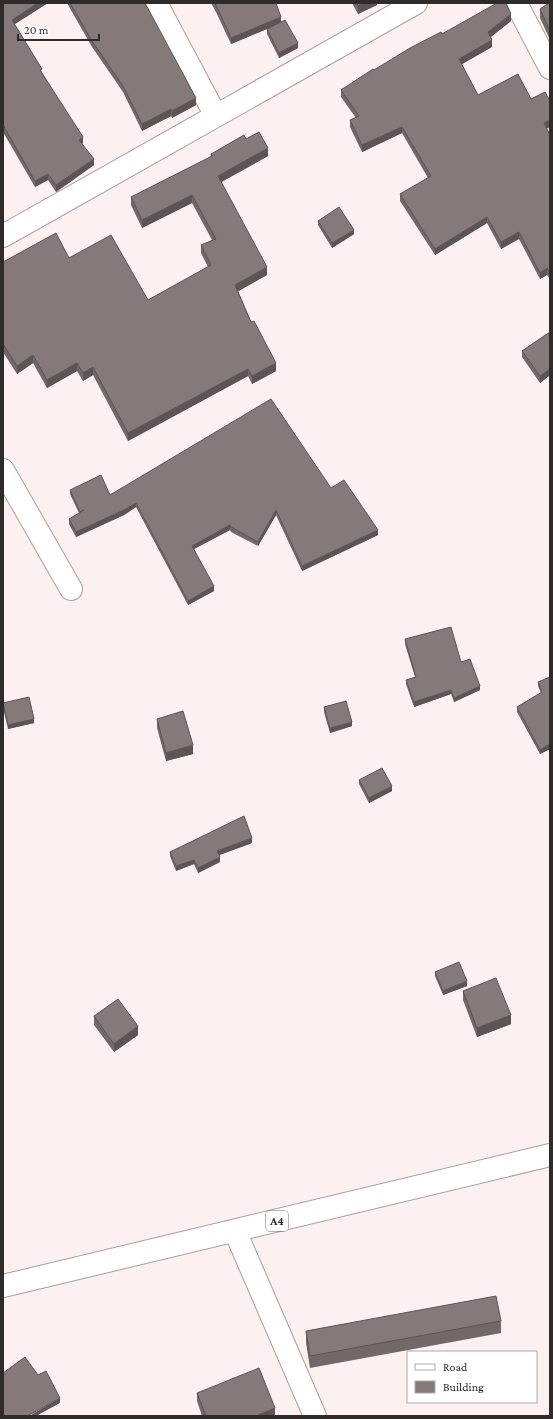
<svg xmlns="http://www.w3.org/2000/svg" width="553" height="1419" font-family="'Crimson Pro',serif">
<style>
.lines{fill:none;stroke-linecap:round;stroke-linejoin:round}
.street-casing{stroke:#a99e9e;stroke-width:24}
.highway-casing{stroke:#a99e9e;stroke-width:24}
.street{stroke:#fff;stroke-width:22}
.highway{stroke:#fff;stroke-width:22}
.wall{fill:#726869}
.shaded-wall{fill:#5d5555}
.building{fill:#85797a;stroke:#5d5555}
.labels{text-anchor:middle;stroke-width:3;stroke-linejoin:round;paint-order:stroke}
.shield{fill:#fff;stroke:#6d6b6b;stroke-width:1}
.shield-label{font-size:12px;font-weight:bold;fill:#2f2b2b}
</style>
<rect width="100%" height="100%" fill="#fdf0f1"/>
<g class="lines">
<defs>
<path id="street" d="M156,3l60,113
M516,3l34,65
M3,236l413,-233
M3,470l68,119
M235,1231l80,185"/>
<path id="highway" d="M3,1286l547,-131"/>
</defs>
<!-- street casing -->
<use href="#street" class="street-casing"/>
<!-- highway casing -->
<use href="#highway" class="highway-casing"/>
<!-- street -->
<use href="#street" class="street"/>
<!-- highway -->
<use href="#highway" class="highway"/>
</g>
<!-- wall -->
<path class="wall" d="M3,3h45l-34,21 69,119 -1,1 12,21 -38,27 -8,-12 -13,7 -32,-55z
M67,3h78l51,102 -24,13 -1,-2 -29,15 -19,-39 -31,-45z
M211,3h65l5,19 17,26 -19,10 -12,-24v-5l-36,15 -15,-32z
M352,3h25v2l-19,9z
M550,3v37l-10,-22v-9z
M511,21l-20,16 1,10 -31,17 17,31 68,34 4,6v144l-3,-4 -7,4 -21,-40 -18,10 -14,-26 -52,32 -35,-54v-7l28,-16 -26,-45 -40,19 -12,-25v-7l6,-2 -15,-21v-7l33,-20 68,-36z
M246,139l22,17 -47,26 46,93 -29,16 13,31 25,49 -24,13 -4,-8 -120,65 -35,-66 -10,6 -6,-10 -30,17 -14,-25 -16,11 -14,-22v-90l66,-4 79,42 60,-33 -7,-14v-8l11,-5 -20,-37 -50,25 -11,-23v-8l80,-40v-3z
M318,221l36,13 -22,14 -14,-23z
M550,332v43l-10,8 -18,-26v-6z
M331,488l47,47 -76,36 -26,-56 -18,31 -27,-14 -1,-2 -36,19 20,42 -26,14 -52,-98 -12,8 -48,22 -7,-13v-5l10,-6 -9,-19v-4l40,5z
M405,639l56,23 19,28 -26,12 -3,-8 -37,13 -8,-23v-4l9,-3 -10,-33z
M550,677v72l-10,5 -23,-42v-5l24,-14 -3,-7v-4z
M3,703l31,20 -26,6 -5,-21z
M324,707l28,19 -22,7 -6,-21z
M157,719l36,35 -27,7 -9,-33z
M359,780l33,11 -23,12 -10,-19z
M252,843l-33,12 1,7 -22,11 -4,-9 -18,7 -6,-15v-4z
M435,972l32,14 -24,9 -8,-19z
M463,991l48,33 -34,13 -14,-37z
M94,1016l44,19 -24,17 -20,-27z
M501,1321v12l-191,35 -4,-25v-12z
M197,1393l78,23h-73l-5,-15z"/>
<!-- shaded-wall -->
<path class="shaded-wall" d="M38,3h10l-36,23v-6z
M364,3h13v2l-19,9v-8z
M511,14v7l-23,18v-7z
M281,17v6l-50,21v-6z
M492,40v7l-33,19v-7z
M298,43v5l-19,10v-5z
M196,98v7l-24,13v-7z
M171,109v7l-29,15v-7z
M550,120v7l-6,3v-7z
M402,127v6l-40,19v-7z
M83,137v6l-4,3v-6z
M268,148v8l-50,28v-8z
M94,159v6l-38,27v-7z
M48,174v6l-13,7v-6z
M192,195v8l-50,25v-8z
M487,217v6l-52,32v-6z
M354,230v4l-22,14v-5z
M519,232v7l-18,10v-7z
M267,267v8l-32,18v-8z
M547,268v7l-7,4v-6z
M33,355v8l-16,11v-8z
M77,363v8l-30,17v-8z
M276,363v8l-24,13v-8z
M93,367v8l-10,6v-8z
M248,369v7l-120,65v-8z
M550,369v6l-10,8v-7z
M136,503v4l-12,8 -48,22v-5z
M276,510v5l-18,31v-4z
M230,525v5l-38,20v-4z
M378,530v5l-76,36v-5z
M214,586v5l-26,14v-4z
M480,686v4l-26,12v-4z
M451,690v4l-37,13v-5z
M34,719v4l-26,6v-4z
M352,722v4l-22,7v-5z
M550,744v5l-10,5v-4z
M193,745v9l-27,7v-8z
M392,786v5l-23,12v-5z
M252,838v5l-35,13v-5z
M220,857v5l-22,11v-5z
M194,860v4l-18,7v-5z
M467,981v5l-24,9v-4z
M511,1015v9l-34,13v-9z
M138,1026v9l-24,17v-8z
M60,1398v5l-24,13h-7z
M275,1408v8h-19z"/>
<!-- building -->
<path class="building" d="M3,3h35l-26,17 30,49 -2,1 43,67 -4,3 15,19 -38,26 -8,-11 -13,7 -32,-56z
M70,3h75l51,95 -24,13 -1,-2 -29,15 -19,-38 -31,-45z
M215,3h61l5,14 -50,21z
M357,3h7l-6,3z
M497,3h9l5,11 -23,18 4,8 -33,19 19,36 40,-21 13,25 14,-7 5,9v19l-6,3 6,12v138l-3,-5 -7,5 -21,-41 -18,10 -14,-25 -52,32 -35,-55 31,-18 -29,-49 -40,18 -12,-25 9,-4 -18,-26 32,-21 1,1 36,-22 31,-16 1,2z
M549,3h1v28l-10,-22z
M285,20l13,23 -19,10 -12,-24z
M259,132l9,16 -50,28 49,91 -32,18 16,37 3,-1 22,42 -24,13 -4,-7 -120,64 -35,-66 -10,6 -6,-10 -30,17 -14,-25 -16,11 -14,-22v-82l53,-29 13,25 42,-23 37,65 63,-35 -10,-20 15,-6 -24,-44 -50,25 -11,-23 81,-41 -1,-2 33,-19 2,4z
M339,207l15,23 -22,13 -14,-22z
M550,332v37l-10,7 -18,-25 19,-13z
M271,399l60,89 13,-8 34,50 -76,36 -26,-56 -18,32 -27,-15 -1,-2 -38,21 22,40 -26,15 -52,-98 -12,7 -48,22 -7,-13 15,-9 -4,2 -10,-22 31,-15 9,20z
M451,627l10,35 9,-3 10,27 -26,12 -3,-8 -37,12 -8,-22 10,-3 -11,-38z
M550,677v67l-10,6 -23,-43 25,-15 -4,-10z
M29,697l5,22 -26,6 -5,-22z
M346,701l6,21 -22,6 -6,-21z
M183,711l10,34 -27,8 -9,-34z
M382,768l10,18 -23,12 -10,-18z
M244,816l8,22 -35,13 3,6 -22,11 -4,-8 -18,6 -6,-14z
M459,962l8,19 -24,10 -8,-19z
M496,978l15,37 -34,13 -14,-37z
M118,999l20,27 -24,18 -20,-28z
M496,1296l5,25 -191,35 -4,-25z
M25,1357l13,18 8,-4 14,27 -31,17v1h-26v-43z
M259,1368l16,40 -19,8h-50l-9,-23z"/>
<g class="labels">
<!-- shield labels -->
<rect class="shield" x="266" y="1211" width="22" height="20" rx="3"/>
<g class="shield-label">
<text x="277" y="1225">A4</text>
</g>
</g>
<!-- border -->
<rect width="553" height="1419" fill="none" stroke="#2f2b2b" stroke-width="8"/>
<!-- legend -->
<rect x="407" y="1351" width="130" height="52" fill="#ffffff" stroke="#acaaaa"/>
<rect x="415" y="1364" width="20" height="6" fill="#ffffff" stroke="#acaaaa"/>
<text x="443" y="1371" font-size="12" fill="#2f2b2b">Road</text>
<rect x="415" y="1381" width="20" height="12" fill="#85797a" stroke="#acaaaa"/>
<text x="443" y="1391" font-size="12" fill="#2f2b2b">Building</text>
<!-- scale -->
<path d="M18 34v6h81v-6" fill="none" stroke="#2f2b2b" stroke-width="2"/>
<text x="24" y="34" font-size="12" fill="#2f2b2b" stroke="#ffffff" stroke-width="3" paint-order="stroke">20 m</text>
</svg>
